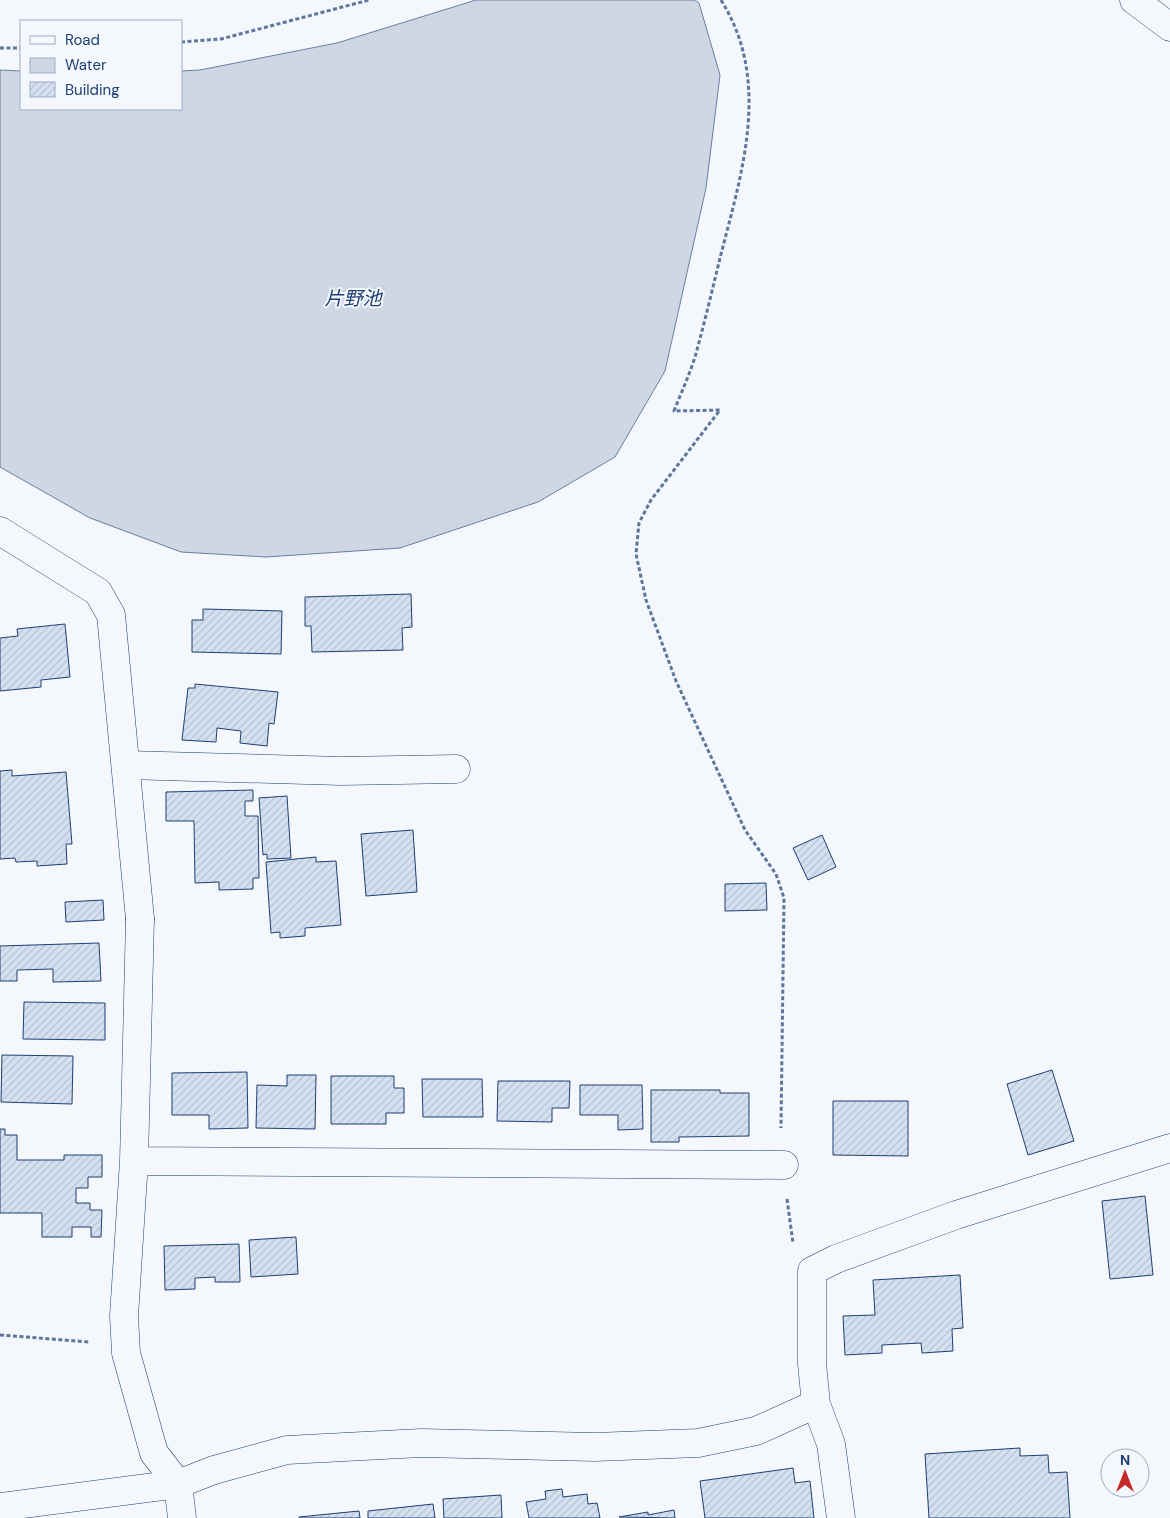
<svg xmlns="http://www.w3.org/2000/svg" width="1170" height="1518" font-family="'DM Sans','Noto Sans JP',sans-serif">
<style>
.water{fill:#cfd7e4;stroke:#687fa3}
.building{fill:url(#building-hatch);stroke:#1d3f73}
.lines{fill:none;stroke-linecap:round;stroke-linejoin:round}
.minor-casing{stroke:#1d3f73;stroke-width:29}
.tertiary-casing{stroke:#1d3f73;stroke-width:29}
.path{stroke:#5e769c;stroke-width:3;stroke-dasharray:4 2.5;stroke-linecap:butt}
.minor{stroke:#f4f7fb;stroke-width:28}
.tertiary{stroke:#f4f7fb;stroke-width:28}
.labels{text-anchor:middle;stroke-width:4;stroke-linejoin:round;paint-order:stroke}
.water-label{font-size:19px;font-style:italic;fill:#1d3f73;stroke:#f4f7fb}
</style>
<defs>
<pattern id="building-hatch" width="6" height="6" patternUnits="userSpaceOnUse" patternTransform="scale(1.25)"><rect width="6" height="6" fill="#d5e0f0"/><path d="M-1 1l2-2M0 6l6-6M5 7l2-2" fill="none" stroke="#b6c1d1"/></pattern>
</defs>
<rect width="100%" height="100%" fill="#f4f7fb"/>
<!-- water -->
<path class="water" d="M476,0h219l4,3 21,72 -14,113 -41,183 -50,86 -77,45 -138,46 -134,9 -85,-5 -91,-34 -90,-51v-397l21,1v38h160v-38l19,-1 137,-27z"/>
<!-- building -->
<path class="building" d="M411,594l1,33 -10,1 1,22 -91,2 -1,-26h-6v-29z
M203,609l79,2 -1,43 -89,-2v-32h11z
M65,624l5,53 -29,3v7l-41,4v-53l18,-2 -1,-7z
M195,684l83,8 -4,32 -5,-1 -2,23 -27,-3 1,-12 -24,-3 -1,14 -34,-2 6,-52h7z
M12,770v6l54,-4 6,72h-6l1,20 -30,2v-5l-21,1 -1,-4 -15,1v-88z
M253,790v11h-8v15h13l1,62h-6v11l-34,1v-8l-24,1 -1,-62h-28v-29z
M287,796l4,62 -24,1v-5l-4,1 -4,-57z
M413,830l4,62 -51,4 -5,-62z
M822,835l14,32 -28,13 -15,-32z
M316,857v5l20,-1 5,64 -36,3v8l-25,2v-6l-9,1 -5,-71z
M766,883l1,27 -42,1v-27z
M103,900l1,20 -38,2 -1,-20z
M99,943l2,38 -48,1v-13l-36,1v11h-17v-35z
M24,1002l81,1v37l-82,-1z
M2,1055l71,1 -1,48 -71,-2z
M1052,1070l22,71 -46,14 -21,-71z
M247,1072l1,56 -39,1v-14h-37v-42z
M287,1075h29l-1,54 -59,-1 1,-43 30,1z
M331,1076h63v12h10v25h-18v11h-55z
M422,1079h60l1,38h-60z
M498,1081h72l-1,27h-17v14l-55,-1z
M580,1085h62l1,44 -25,1v-15h-38z
M651,1090h69v3h29v43l-70,1v5h-28z
M833,1101h75v55l-75,-1z
M0,1129h5v6h12v25h47v-5h38v22h-14v11h-12v15h14v7h12l-1,27h-10v-10h-19v10h-30v-24h-42z
M1145,1196l8,79 -43,4 -8,-78z
M296,1237l2,37 -47,3 -2,-37z
M239,1244l1,38h-25v-5l-20,1v11l-30,1 -1,-44z
M960,1275l3,53 -11,1 1,22 -31,2 -1,-10 -39,2v8l-37,2 -2,-39 32,-1 -2,-35z
M1020,1448v8l28,-1 1,18 18,-1 3,46h-141l-4,-64z
M793,1468l2,15 15,-2 4,37h-109l-5,-37z
M562,1489l1,8 24,-3 1,10 9,-1 3,15h-71l-3,-16 20,-3 -1,-8z
M501,1495l1,23h-58l-1,-19z
M433,1504l2,14h-67v-7z
M674,1510l1,8 -56,-1 29,-5v3z
M359,1511l1,7h-61v-1z"/>
<g class="lines">
<defs>
<path id="minor" d="M1134,0l36,27
M126,765l215,6 115,-2
M140,919l-6,242 -10,155 2,37 28,100 24,31 4,34
M134,1161l650,4
M816,1404l15,40 10,74
M0,1507l178,-23 36,-14 73,-20 134,-7 174,4 103,-4 58,-12 60,-27 -4,-40v-93l24,-12 120,-44 214,-67"/>
<path id="tertiary" d="M0,531l98,61 13,23 29,304"/>
</defs>
<!-- minor casing -->
<use href="#minor" class="minor-casing"/>
<!-- tertiary casing -->
<use href="#tertiary" class="tertiary-casing"/>
<!-- path -->
<path class="path" d="M721,0c51,81 21,172 -1,258 -8,33 -16,67 -25,99 -6,19 -14,36 -21,54l46,-1 -69,90 -12,23 -3,31 10,46 30,81 69,149 31,44 8,24 -3,230
M181,42l40,-3 148,-39
M0,48h21
M787,1199l6,44
M0,1335l89,7"/>
<!-- minor -->
<use href="#minor" class="minor"/>
<!-- tertiary -->
<use href="#tertiary" class="tertiary"/>
</g>
<g class="labels">
<!-- water labels -->
<g class="water-label">
<text x="353" y="305">片野池</text>
</g>
</g>
<!-- legend -->
<rect x="20" y="20" width="162" height="90" fill="#f4f7fb" stroke="#9eadc5"/>
<rect x="30" y="36" width="25" height="8" fill="#f4f7fb" stroke="#9eadc5"/>
<text x="65" y="45" font-size="15" fill="#1d3f73">Road</text>
<rect x="30" y="58" width="25" height="15" fill="#cfd7e4" stroke="#9eadc5"/>
<text x="65" y="70" font-size="15" fill="#1d3f73">Water</text>
<rect x="30" y="82" width="25" height="15" fill="url(#building-hatch)" stroke="#9eadc5"/>
<text x="65" y="95" font-size="15" fill="#1d3f73">Building</text>
<!-- north arrow -->
<g transform="translate(1125 1473)"><circle r="24" fill="#f4f7fb" stroke="#9eadc5"/>
<path d="M0-4L9 19L0 12L-9 19Z" fill="#c62828"/>
<text y="-8" font-size="14" font-weight="bold" text-anchor="middle" fill="#1d3f73">N</text>
</g>
</svg>
